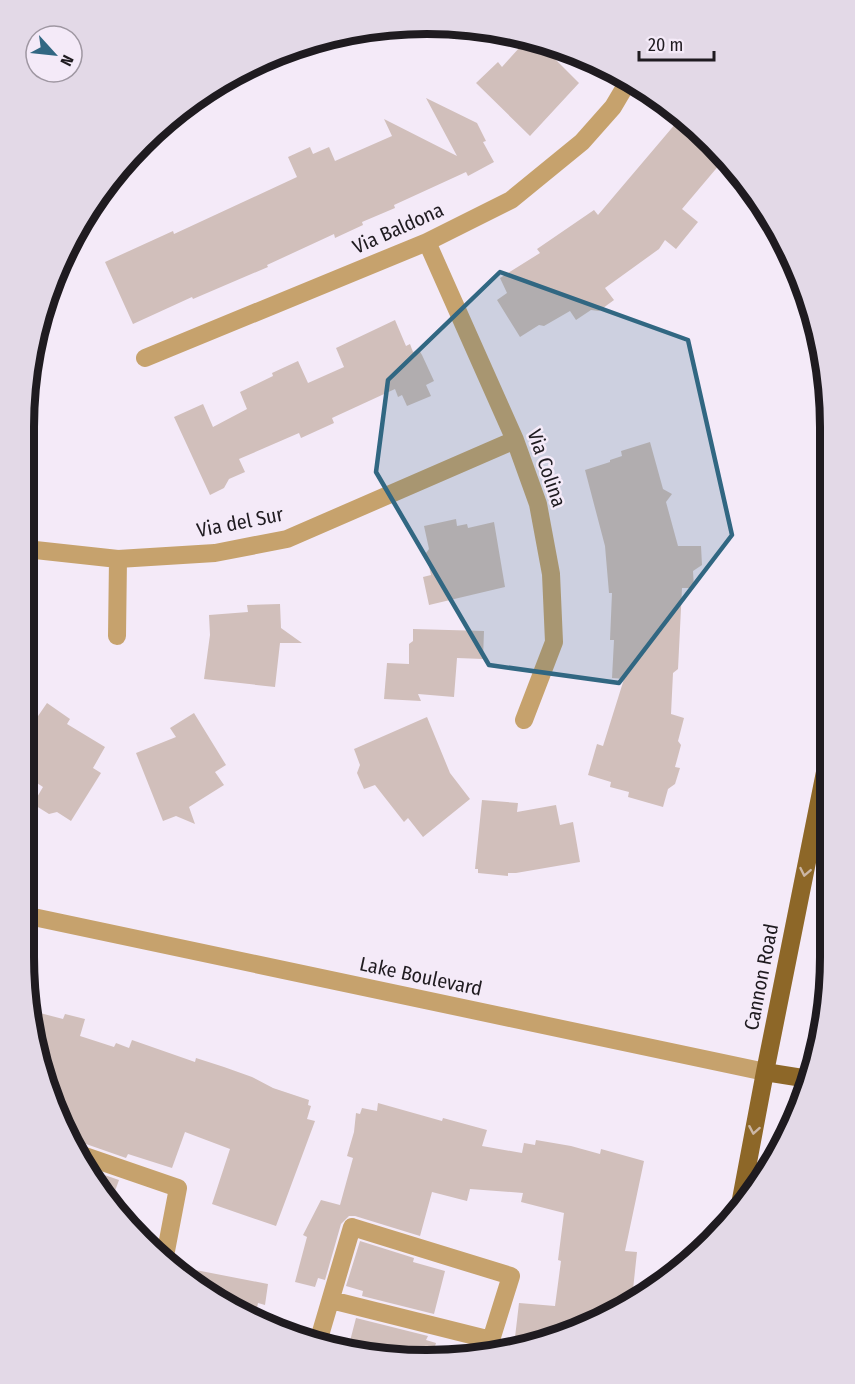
<svg xmlns="http://www.w3.org/2000/svg" width="855" height="1384" font-family="'Fira Sans Condensed',sans-serif">
<style>
.building{fill:#d1bfbb}
.lines{fill:none;stroke-linecap:round;stroke-linejoin:round}
.minor{stroke:#c6a26d;stroke-width:18}
.major{stroke:#8d6728;stroke-width:18}
.oneway{stroke:#cbb6a5}
.marked{fill:#316782;fill-opacity:0.2;stroke:#316782;stroke-width:4.5;stroke-linejoin:round}
.labels{text-anchor:middle;stroke-width:5;stroke-linejoin:round;paint-order:stroke}
.street-label{font-size:20px;fill:#1f1b20;stroke:#f4eaf8}
.rim{fill:none;stroke:#1f1b20;stroke-width:8}
</style>
<rect width="100%" height="100%" fill="#f4eaf8"/>
<!-- building -->
<path class="building" d="M529,37l17,6 9,8 -4,4 28,28 -49,53 -54,-53 22,-21 4,5z
M426,98l51,25 9,18 -3,1 11,20 -26,14 -2,-4 -72,33 1,3 -33,14 1,3 -28,13 -1,-4 -67,31 1,2 -75,32 -1,-2 -59,27 -28,-62 68,-31 1,3 123,-57 -9,-20 22,-10 3,7 16,-7 6,14 57,-25 -8,-17 73,37z
M682,116l44,41 -44,52 16,13 -22,27 -11,-9 -6,9 -54,39 9,12 -15,11 -8,-1 -15,10 -6,-9 -26,15 -5,-1 -19,12 -23,-37 10,-7 -7,-15 40,-25 -3,-4 57,-39 4,5z
M395,320l11,26 4,-2 3,8 6,-2 3,5 12,26 -8,4 5,11 -24,10 -5,-11 -4,2 -3,-8 -63,29 2,5 -33,15 -2,-5 -60,26 6,13 -16,7 -5,9 -14,7 -36,-78 29,-13 10,23 34,-18 -7,-17 33,-16 -1,-3 26,-12 10,22 36,-16 -8,-19z
M650,442l13,47 9,5 -6,8 12,44h23l1,19 -9,6 1,17h-12l-4,81 -5,4 -2,41 13,4 -6,23 3,4 -6,22 5,1 -5,16 -7,5 -5,18 -35,-10 1,-5 -19,-5 1,-5 -23,-7 9,-31 6,2 21,-67 -12,-1 2,-38h-4l2,-47h-3l-4,-47 -20,-76 25,-8v-2l12,-4 -1,-5z
M456,519l1,7 10,-2 1,4 26,-6 11,65 -76,18 -6,-28 8,-2 -5,-22 3,-4 -5,-23z
M280,604l1,24 21,15h-22l-5,44 -71,-8 6,-44 -1,-20 39,-3 -1,-7z
M413,629l71,2 -1,28 -26,-1 -3,39 -36,-3 3,7 -37,-2 3,-36 22,1v-20l4,-3z
M47,703l23,16 -3,5 38,23 -12,21 8,5 -30,48 -14,-9 -8,2 -16,-10 10,-17 -18,-12v-40z
M194,713l32,52 -11,7 9,13 -35,22 6,17 -19,-8 -13,5 -27,-68 40,-16 -6,-9z
M427,717l23,56 20,26 -47,38 -15,-19 -4,4 -29,-37 -11,4 -7,-16 3,-8 -6,-16z
M482,800l36,3 -1,9 39,-7 4,20 13,-3 7,40 -64,11h-8v3l-30,-3v-4h-3z
M40,1013l23,6 2,-5 20,5 -5,17 34,11 2,-4 13,5 3,-8 63,22 1,-4 28,9 28,10 21,11 36,12 -1,5 3,1 -4,13 8,2 -39,105 -64,-22 18,-55 -45,-17 -13,36 -44,-14 -2,4 -40,-14 -9,1 -32,-59 -9,-58z
M378,1103l64,18 1,-3 44,12 -5,16 40,7 2,-10 11,2 1,-5 35,6 29,8 1,-5 43,12 -19,90 12,1 -5,47 -8,-1 -1,8 -66,33 -43,7 5,-43 36,3 6,-45 -3,-1 6,-47 -43,-11 2,-9 -53,-4 -3,12 -35,-9 -12,44 -65,-20h-6l-8,8 -16,56 -7,-2 -3,9 -20,-5 12,-45 -4,-2 18,-35 19,5 13,-47 -6,-2 7,-24 2,-19 4,1 2,-6 15,3z
M90,1170l29,10 -9,25 -3,-3z
M360,1241l54,17 -1,4 32,9 -11,43 -72,-18 1,-5 -17,-5z
M175,1266l93,18 -3,21 -7,-2 -3,15 -52,-26z
M356,1318l72,18 -2,4 10,3 -5,16 -29,-3 -52,-15z"/>
<g class="lines">
<!-- minor -->
<path class="minor" d="M427,242l88,198 23,64 13,70 3,68 -30,78
M145,358l282,-116 84,-42 71,-58 31,-35 16,-27
M26,549l92,10 97,-6 72,-14 228,-99
M117,636l1,-77
M24,915l741,157
M82,1155l96,33 -13,68
M318,1342l34,-115 159,49 -20,64 -160,-40"/>
<!-- major -->
<path class="major" d="M765,1072l44,7
M739,1210l26,-138 64,-320"/>
</g>
<!-- one-way arrows -->
<defs><path id="oneway-chevron" d="M-2-3.5L2.5 0L-2 3.5" fill="none" stroke-width="1.6" stroke-linecap="round" stroke-linejoin="round" transform="scale(1.5)"/></defs>
<g class="oneway">
<use href="#oneway-chevron" transform="translate(805 872) rotate(101)"/>
<use href="#oneway-chevron" transform="translate(754 1130) rotate(100)"/>
</g>
<!-- marked area -->
<path class="marked" d="M500,272l188,68 44,195 -113,148 -130,-18 -113,-193 12,-92z"/>
<g class="labels">
<!-- street labels -->
<g class="street-label">
<text transform="translate(398 228) rotate(-24)" y="7">Via Baldona</text>
<text transform="translate(547 468) rotate(71)" y="7">Via Colina</text>
<text transform="translate(240 522) rotate(-11)" y="7">Via del Sur</text>
<text transform="translate(421 976) rotate(12)" y="7">Lake Boulevard</text>
<text transform="translate(761 977) rotate(-79)" y="7">Cannon Road</text>
</g>
</g>
<!-- crop -->
<path d="M0 0H855V1384H0ZM427 34H427A393 393 0 0 1 820 427V957A393 393 0 0 1 427 1350H427A393 393 0 0 1 34 957V427A393 393 0 0 1 427 34Z" fill="#e3d9e7" fill-rule="evenodd"/>
<path class="rim" d="M427 34H427A393 393 0 0 1 820 427V957A393 393 0 0 1 427 1350H427A393 393 0 0 1 34 957V427A393 393 0 0 1 427 34Z"/>
<!-- north arrow -->
<g transform="translate(54 54) rotate(117)"><circle r="28" fill="#f4eaf8" stroke="#9f97a2" stroke-width="1.5"/>
<path d="M0-4.5L10 22L0 15L-10 22Z" fill="#316782"/>
<text y="-9" font-size="16" font-weight="bold" text-anchor="middle" fill="#1f1b20">N</text>
</g>
<!-- scale -->
<path d="M639 51v9h75v-9" fill="none" stroke="#1f1b20" stroke-width="3"/>
<text x="648" y="51" font-size="18" fill="#1f1b20" stroke="#f4eaf8" stroke-width="4.5" paint-order="stroke">20 m</text>
</svg>
